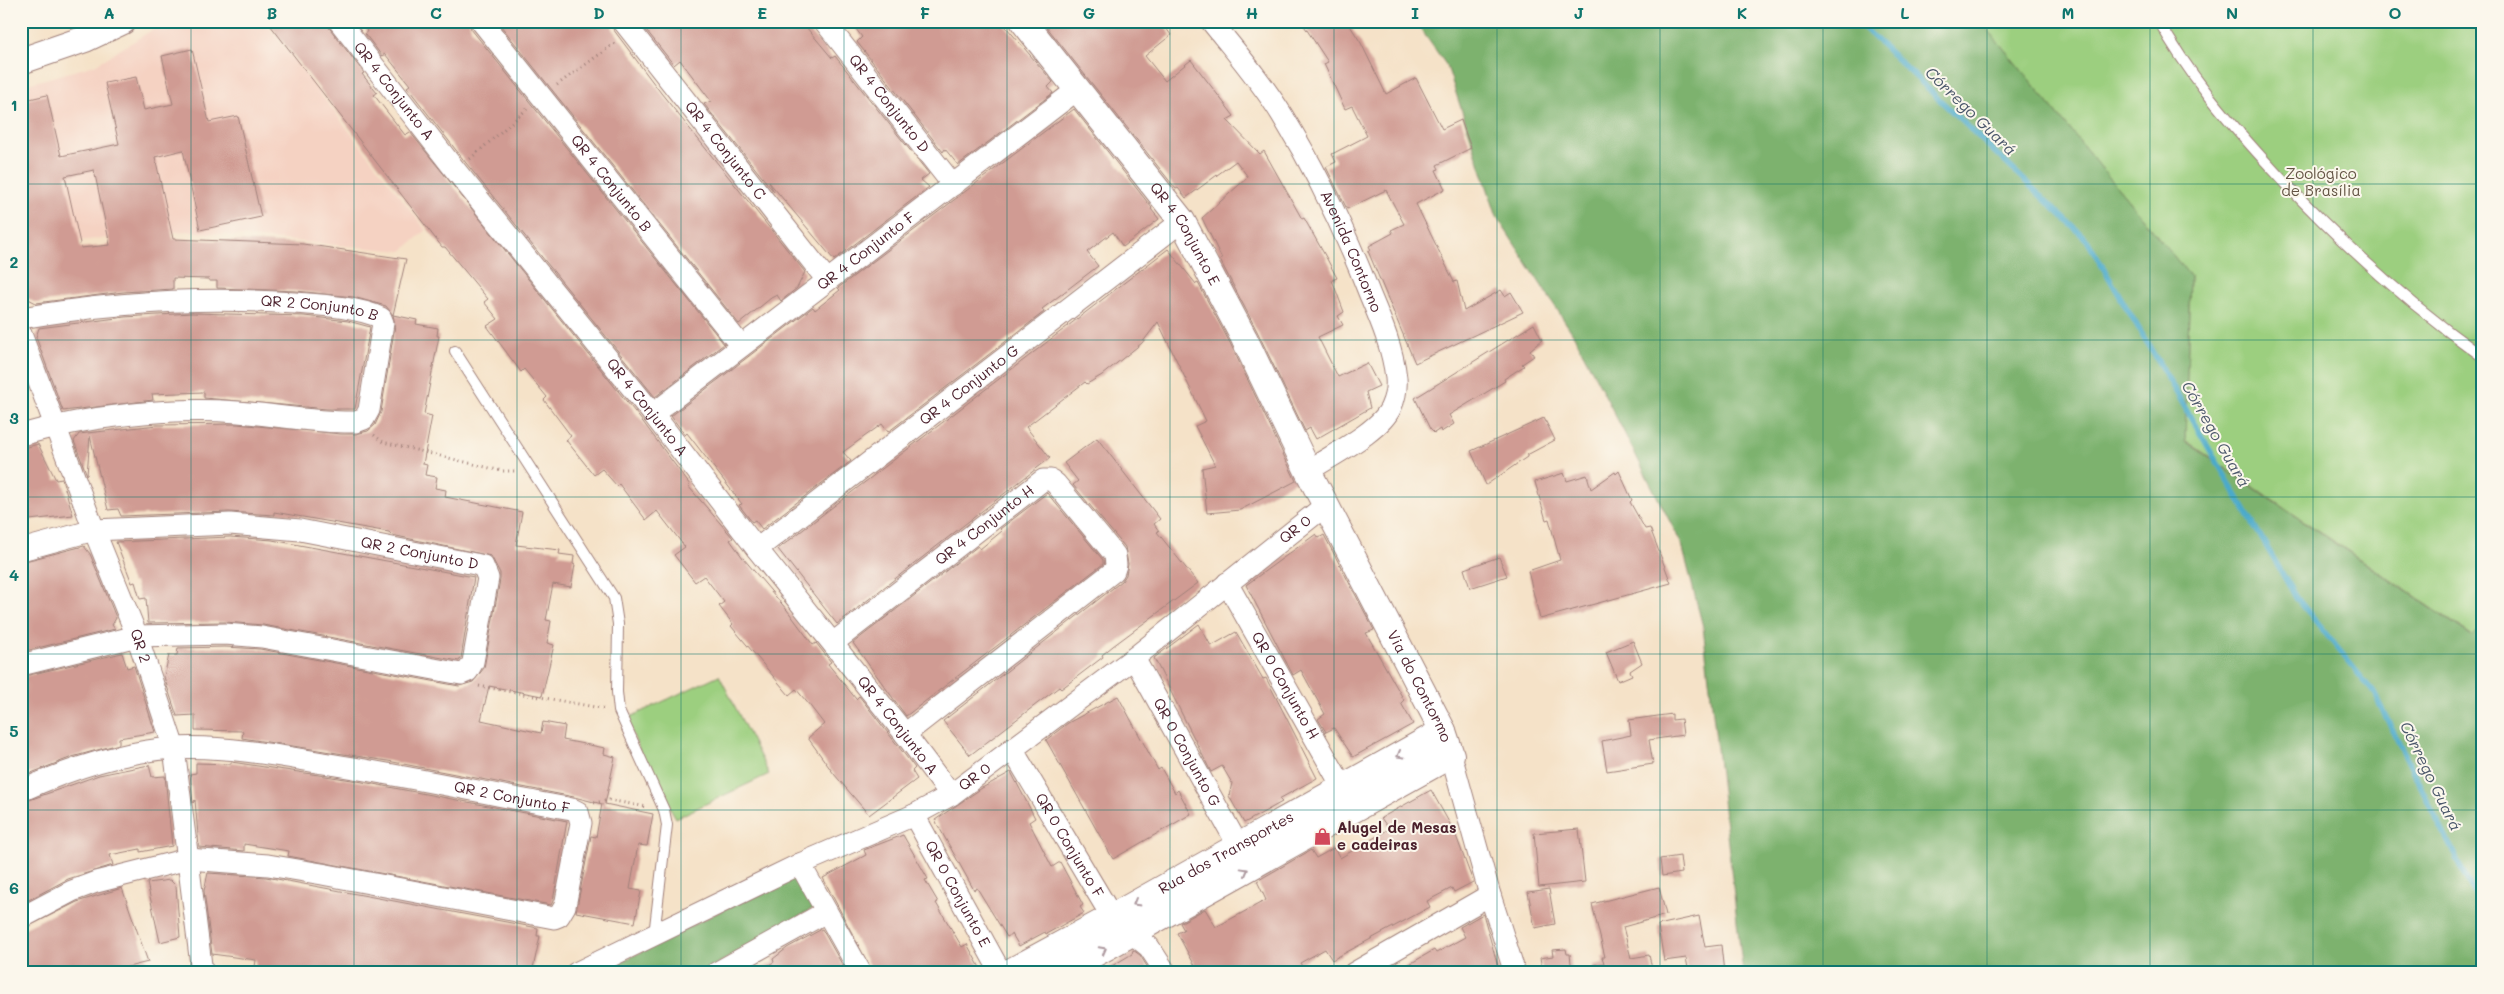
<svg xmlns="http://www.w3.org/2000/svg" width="2504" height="994" font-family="Mali,sans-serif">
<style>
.built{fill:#f5d2c2}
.green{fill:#9ccf7f;stroke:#737755}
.forest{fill:#7db26e;stroke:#64684c}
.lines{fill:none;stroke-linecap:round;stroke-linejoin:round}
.stream{stroke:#4caaca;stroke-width:5.5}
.building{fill:#d09b93;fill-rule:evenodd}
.service-casing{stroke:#a0807a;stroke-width:12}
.minor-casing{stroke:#a0807a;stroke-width:23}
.tertiary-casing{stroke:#a0807a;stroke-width:28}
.path{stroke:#a0807a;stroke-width:3;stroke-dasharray:1 4;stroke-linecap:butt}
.service{stroke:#fff;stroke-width:10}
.minor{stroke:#fff;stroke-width:21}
.tertiary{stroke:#fff;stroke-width:26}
.oneway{stroke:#ae9aa0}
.grid{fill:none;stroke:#0f766e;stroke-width:1;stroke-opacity:0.55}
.labels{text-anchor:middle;stroke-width:4;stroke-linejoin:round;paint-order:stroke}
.street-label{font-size:15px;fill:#4a1f2b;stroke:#fbf7ec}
.park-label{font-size:15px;fill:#635444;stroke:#fbf7ec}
.poi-label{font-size:15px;font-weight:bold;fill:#4a1f2b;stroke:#fbf7ec;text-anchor:start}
.water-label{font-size:16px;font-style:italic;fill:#4b576b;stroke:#fbf7ec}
.neatline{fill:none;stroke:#0f766e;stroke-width:2}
.grid-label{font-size:16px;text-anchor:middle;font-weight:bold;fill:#0f766e}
</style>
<rect width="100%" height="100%" fill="#fbf7ec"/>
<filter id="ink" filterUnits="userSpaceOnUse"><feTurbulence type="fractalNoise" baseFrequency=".02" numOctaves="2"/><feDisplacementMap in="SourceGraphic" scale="10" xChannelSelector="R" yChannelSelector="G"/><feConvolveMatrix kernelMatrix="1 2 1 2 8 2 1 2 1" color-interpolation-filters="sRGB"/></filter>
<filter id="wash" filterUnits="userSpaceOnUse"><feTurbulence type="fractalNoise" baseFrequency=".0096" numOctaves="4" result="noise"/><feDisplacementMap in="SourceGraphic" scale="20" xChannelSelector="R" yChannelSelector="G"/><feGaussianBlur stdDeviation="1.12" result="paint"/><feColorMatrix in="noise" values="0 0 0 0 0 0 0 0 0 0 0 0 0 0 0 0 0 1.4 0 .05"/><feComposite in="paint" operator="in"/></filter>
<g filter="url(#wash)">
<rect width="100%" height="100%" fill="#f5e2c8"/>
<!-- built -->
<path class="built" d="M167,21h97l162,209 -24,21 -216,-20 -165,15v-160l74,-21z"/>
<!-- green -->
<path class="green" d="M1981,21h502v604l-10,11 -288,-196 5,-164z
M719,675l50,99 -93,44 -29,-50 -21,-49z"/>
<!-- forest -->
<path class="forest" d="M1415,21h566l209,255 -5,165 287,195 11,-11v348h-740l-40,-346 -21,-82 -107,-208 -78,-120 -50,-151z
M792,874l22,34 -112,65h-102z"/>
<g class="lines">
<!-- stream -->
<path class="stream" d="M1857,21l230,219 209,357 78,96 109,219"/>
</g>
<g id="blocks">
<!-- building -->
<path class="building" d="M267,21h57l40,52 -2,1 15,19 -3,2 31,40 5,-3 233,290 47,63 -2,1 45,52 -3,2 13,18 44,52 26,35 3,-2 15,19 -3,2 28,35 3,-3 36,46 20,26 -3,3 5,8 -48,36 -35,-41 -26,-36 16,-14 -13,-17 -15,-18 -7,6 -58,-69 2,-2 -14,-18 5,-4 -20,-26 -9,6 -21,-27 11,-8 -28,-36 -11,9 -27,-36 -2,2 -15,-17 -8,6 -28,-35 5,-4 -27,-36 3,-3 -23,-28 -3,3 -34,-46 11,-7 -14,-17 4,-3 -43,-52h-3z
M360,21h109l2,8 253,315 -69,53 -189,-234 -59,-76 3,-2 -25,-31 -3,2 -17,-22 2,-3z
M497,21h114l2,8 48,64 144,179 -8,16 -16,13 -4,-6 -6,3 -32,26z
M639,21h162l31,37 3,-2 94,118 -8,6 8,7 -95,73 -65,-78 5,10 -70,-88 7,-3 -31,-41 -6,5z
M850,21h151l52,61 -5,5 5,6 -95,72 -13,-16 -2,3 -86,-110 5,-5z
M1042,21h119l10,14 -26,21 20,25 26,-21 43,56 -7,4 33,34 4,-3 38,68 2,-1 23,41 10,19 -5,2 12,32 -6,4 5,9 -25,12 20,40 29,-14 12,23 -13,6 4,16 -54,31 -6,-11 -5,3 -48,-100 -37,-71 2,-1 -20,-41 46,-41 -12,-16 -50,37 -8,-10 -2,1z
M1301,21h46l14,22 25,51 30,-16 26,51 19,-9 10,28 -34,17 2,4 -3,1 9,19 -29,15 38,78 3,-1 7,30 37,-21 4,6 6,-4 12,20 -108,51 -47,-112 3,-1 -2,-4 24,-13 -2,-3 13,-6 -18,-34 -39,19 -21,-42 10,-5 -4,-8 35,-18 -15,-30 -7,3 -21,-45 4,-2z
M192,49l17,73 29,-6 23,101 -61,13 -17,-80 -28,7 18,82 130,5 103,15 -13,56 -7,-9 -33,-9 -57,-6 -79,-3v-7h-8v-2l-36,-1v11l-50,3 -87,11 -15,-8v-194l26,-6 14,61 58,-12 -14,-61 31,-6 8,33 29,-6 -11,-48zM94,170l16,75 -29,3 -16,-72z
M1074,109l78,99 -1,1 8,10 -36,28 -10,-15 -26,20 11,14 -56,43 2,3 -156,120 -6,-8 -39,28 8,9 -89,68 -7,-9 -3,2 -13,-17 3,-1 -55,-71 -2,2 -14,-19 142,-109 2,3 25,-20 -2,-2z
M1168,249l28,35 2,-1 33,62 65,136 -56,29 -33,3 -5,-45 13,-3 -20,-39 11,-5 -48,-99 -16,21 -40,32 -15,9 -2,-2 -59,45 24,31 -213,166 -59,-75z
M192,313l112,3 44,5 22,6 -15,82h-28l-123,-11v-6l-52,2 1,6 -90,11 -27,-74 3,-9 86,-11z
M393,315l24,5 -1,4 22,4 -1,8h2l-15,78 8,2 -9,48 4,1 -2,10 12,2 -2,11 11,2 -1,7 77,15 -6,33 44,5 -1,4 15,2 -1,8 2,1 -4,22 -18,-3 -7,36 5,1 -4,22 7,2 -12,51 -53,-10 -8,34 60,13 2,-11 22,4 -2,14 42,8 -1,6 11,3 -10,47 48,10 -6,32 -9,-1 -8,44 11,2 -6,32 -59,-11 15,-76 5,1 6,-33 -28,-7 -186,-36 -146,-23 1,-7 -48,-1v-15l-18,1 -13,-39 5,-22h8l1,-7 47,-1 35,2 199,37 14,-4 11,-14 16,-88v-7l-9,-17 -99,-21 -3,-3 -115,-20v3l-45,-3 -108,4 -3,-7 -10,1 -18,-74 -3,39 -13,-34 5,-7 78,-9 80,-1 104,10h15l12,-3 7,-6 6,-13 14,-87z
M1534,324l8,16 -12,10 4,6 -12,8 2,2 -20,13 1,2 -56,34 5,9 -13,8 -1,-3 -6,4 -4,-4 -15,-31z
M1544,418l11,22 -28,15v2l-41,28 -15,-34z
M1097,438l63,81 -6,5 5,7 -2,1 41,51 -85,63 -11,9 1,2 -42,32 -2,-2 -89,68 -27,-34 179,-140 4,-6 2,-11 -3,-17 -52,-62 5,-4 -14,-18z
M38,444l18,36 6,-1 11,36 -52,6v-72z
M1619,471l13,29 -2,2 15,27 5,-1 21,55 -131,36 -12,-48 32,-11 -11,-41 -3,1 -11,-38 29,-9 3,8 20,-6 4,14 24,-17 1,2z
M1047,493l56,67v4l-197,152 -53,-73 125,-97 2,3 22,-18 -2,-2z
M1316,534l3,4 5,-3 50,95 -8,3 38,67 -3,3 12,21 -60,33 -19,-29 -8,4 -8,-13 7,-5 -24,-44 -8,5 -47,-90z
M230,537l42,3 202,37 -13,81 -2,3 -196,-36 -38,-3 -77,1 -2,-25 -6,1 -5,-17 -3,1 -16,-41z
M84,546l6,8 25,61 1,3 -4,7 3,4 -94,23v-90z
M1499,557l8,19 -37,12 -6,-19z
M1199,624l12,22 25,-14 27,47 3,-1 51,100 -38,21 3,3 -38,21 -15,-27 3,-13 -10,-17 -11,6 -57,-114z
M1633,641l9,22 -12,8 2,4 -14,6 -12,-29z
M122,653l5,15 7,-2 21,66 -36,6v6l-47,13 -51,20v-100z
M1118,696l40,74 3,-2 14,25 3,-3 13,24 -78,45 -67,-119 22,-17z
M1672,714v6l9,-1 2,16 -34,5 4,24 -46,7 -5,-30 29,-6 -2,-15z
M231,762l121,18 215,41 -14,80 -2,4 -263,-49 1,-5 -45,-7v7l-45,-4 -4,-47 -2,3 -3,-29 6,-1v-10l35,1z
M149,765l3,12 13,-1 7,70 -32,6v-3l-30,6 3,10 -45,14 -47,25v-101l78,-28z
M1011,772l24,46 -6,4 23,45 8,-5 23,43 -3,2 4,6 -38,21 -1,-2 -26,14 -7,-12 -5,3 -30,-49 -3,2 -39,-70 47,-32z
M1431,790l24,43 18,49 -19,10 -2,-4 -25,13 3,6 -98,53 -7,-11 -25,14 3,5 -9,5h-95l-22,-40 7,-3 -4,-7 25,-14 11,18 50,-27 -9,-19 54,-31 5,8 18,-10 6,10 49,-29 -8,-11z
M1579,829l6,53 -46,5 -5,-54z
M903,835l25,44 -3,1 13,22 -2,1 26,44 5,-3 16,29h-110l-50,-95 43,-23 -2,-5z
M1680,856l2,17 -20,3 -2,-17z
M208,873l58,4 272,51 -1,8h3l-8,37h-255l-22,-6 1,-7 -44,-6 -8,-63z
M170,880l6,6 4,51 -20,5 -13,-59z
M1659,887l7,28 -43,12 8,31 18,-3 4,18h-60v-8l11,-2 -2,-6h3l-13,-53z
M122,888l26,74 -24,6 2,5h-105v-43l56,-28z
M1549,889l6,35 -20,4 -7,-36z
M1483,914l17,59h-106l40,-23 2,3 29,-16 -5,-10z
M1699,916l6,31 16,-2 3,28h-35l-3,-15 -22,3 -6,-36z
M822,929l25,44h-93l20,-11 -1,-3 14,-11z
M1566,949l1,5h3l2,19h-29l-3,-15 13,-2 -1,-6z
M1133,950l7,5 11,18h-51l32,-19z"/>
</g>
</g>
<g filter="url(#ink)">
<use href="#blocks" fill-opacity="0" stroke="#a0807a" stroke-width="1"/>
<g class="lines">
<defs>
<path id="service" d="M2159,21c28,51 66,96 105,139 66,73 139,140 219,197
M455,351l159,247 4,26 -1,68 2,19 45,99 3,15 -13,110"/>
<g id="minor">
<path id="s1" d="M339,21l117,150 197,243 104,135 148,185 46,61"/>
<path id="s2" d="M481,21l260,325"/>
<path id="s3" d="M623,21l204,259"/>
<path id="s4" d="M824,21l129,164"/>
<path id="s5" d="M1211,21c24,30 51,61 71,94 35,57 64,118 88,180 11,26 23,54 26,83 1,10 -1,20 -5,29 -10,24 -61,49 -83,64"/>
<path id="s6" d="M21,318c93,-16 180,-22 274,-15 25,2 63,4 86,15l2,5 -14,87 -5,9 -8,3c-39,1 -79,-7 -118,-10 -70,-5 -150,4 -217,23"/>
<path id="s7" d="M21,334l73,196 43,106 37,112 28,225"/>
<path id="s8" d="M653,414l425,-325"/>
<path id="s9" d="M757,549l425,-328"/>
<path id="s10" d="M21,550l73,-20 136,-6 70,6 175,34 8,2 5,12 -15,84 -5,9 -7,3 -199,-37 -37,-3 -88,2 -116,29"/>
<path id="s11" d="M1227,583l115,203"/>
<path id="s12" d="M833,643l210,-163h8l5,4 59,71 1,10 -2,6 -209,163"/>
<path id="s13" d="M1134,658l104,187"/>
<path id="s14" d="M1012,749l100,168 37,30 17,26"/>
<path d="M1451,755l39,140 25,78"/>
<path id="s15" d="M21,791c48,-22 99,-39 152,-43 47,-3 104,7 150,15 84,13 166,31 249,46l6,3 3,11 -16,83 -6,10 -5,2 -232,-44 -54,-9 -80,-6 -92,23 -24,9 -51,27"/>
<path id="s16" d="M914,815l87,158"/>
<path d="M800,864l61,109"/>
<path id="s17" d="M576,973l224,-109 114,-49 37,-20 183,-137 192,-153"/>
<path d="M716,973l110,-61"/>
<path d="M1354,973l136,-78"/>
</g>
<g id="tertiary">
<path id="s18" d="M1023,21l159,200 62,117 64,133 135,260 8,24 -391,218"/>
<path d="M21,61l64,-22 38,-18"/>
<path id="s19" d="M1008,973l104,-56 331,-186"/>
</g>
</defs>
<!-- service casing -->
<use href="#service" class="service-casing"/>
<!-- minor casing -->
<use href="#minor" class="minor-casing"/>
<!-- tertiary casing -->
<use href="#tertiary" class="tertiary-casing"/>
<!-- path -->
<path class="path" d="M557,85l58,-42
M470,159l57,-50
M374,435l9,7 119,29h14
M479,686l127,23
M594,803l15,-3 38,7"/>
<!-- service -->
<use href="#service" class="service"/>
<!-- minor -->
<use href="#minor" class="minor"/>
<!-- tertiary -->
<use href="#tertiary" class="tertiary"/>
</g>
<!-- one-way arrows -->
<defs><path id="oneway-chevron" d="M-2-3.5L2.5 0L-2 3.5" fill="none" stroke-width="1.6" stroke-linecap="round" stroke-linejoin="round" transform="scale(1.25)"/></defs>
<g class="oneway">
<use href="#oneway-chevron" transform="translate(1400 755) rotate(151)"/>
<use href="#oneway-chevron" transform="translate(1245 871) rotate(-29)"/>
<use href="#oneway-chevron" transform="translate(1136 903) rotate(150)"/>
<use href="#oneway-chevron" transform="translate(1103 950) rotate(-28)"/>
</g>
</g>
<!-- grid -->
<path class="grid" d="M191,21v952M354,21v952M517,21v952M681,21v952M844,21v952M1007,21v952M1170,21v952M1334,21v952M1497,21v952M1660,21v952M1823,21v952M1987,21v952M2150,21v952M2313,21v952M21,184h2462M21,340h2462M21,497h2462M21,654h2462M21,810h2462"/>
<!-- icons -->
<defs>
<symbol id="shop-bare" viewBox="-9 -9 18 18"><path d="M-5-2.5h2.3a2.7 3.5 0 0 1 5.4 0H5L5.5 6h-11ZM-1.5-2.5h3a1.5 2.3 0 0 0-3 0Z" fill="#d1495b" stroke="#fbf7ec" stroke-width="2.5" paint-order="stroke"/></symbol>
</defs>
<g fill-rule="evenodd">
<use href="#shop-bare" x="1310" y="824" width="25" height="25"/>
</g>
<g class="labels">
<!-- street labels -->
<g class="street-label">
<text dy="5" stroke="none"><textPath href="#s1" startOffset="89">QR 4 Conjunto A</textPath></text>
<text dy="5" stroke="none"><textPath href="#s4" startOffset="105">QR 4 Conjunto D</textPath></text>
<text dy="5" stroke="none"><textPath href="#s3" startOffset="165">QR 4 Conjunto C</textPath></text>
<text dy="5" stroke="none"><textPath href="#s2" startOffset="208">QR 4 Conjunto B</textPath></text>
<text dy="5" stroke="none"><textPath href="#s18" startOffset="268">QR 4 Conjunto E</textPath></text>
<text dy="5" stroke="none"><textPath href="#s8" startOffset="268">QR 4 Conjunto F</textPath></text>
<text dy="5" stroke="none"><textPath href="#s5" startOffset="271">Avenida Contorno</textPath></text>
<text dy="5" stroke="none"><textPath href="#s6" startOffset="300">QR 2 Conjunto B</textPath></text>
<text dy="5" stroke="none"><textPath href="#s9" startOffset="268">QR 4 Conjunto G</textPath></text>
<text dy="5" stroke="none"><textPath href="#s1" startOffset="494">QR 4 Conjunto A</textPath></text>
<text dy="5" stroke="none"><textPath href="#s12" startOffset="192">QR 4 Conjunto H</textPath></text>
<text dy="5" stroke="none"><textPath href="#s17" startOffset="850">QR 0</textPath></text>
<text dy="5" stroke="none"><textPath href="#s10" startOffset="404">QR 2 Conjunto D</textPath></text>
<text dy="5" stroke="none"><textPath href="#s7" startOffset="334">QR 2</textPath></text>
<text dy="5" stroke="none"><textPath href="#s11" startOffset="118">QR 0 Conjunto H</textPath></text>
<text dy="5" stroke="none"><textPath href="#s18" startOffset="778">Via do Contormo</textPath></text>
<text dy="5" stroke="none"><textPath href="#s1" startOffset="899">QR 4 Conjunto A</textPath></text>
<text dy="5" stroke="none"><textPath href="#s13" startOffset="108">QR 0 Conjunto G</textPath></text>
<text dy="5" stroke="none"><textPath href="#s17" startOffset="445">QR 0</textPath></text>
<text dy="5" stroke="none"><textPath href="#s15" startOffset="502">QR 2 Conjunto F</textPath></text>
<text dy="5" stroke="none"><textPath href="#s14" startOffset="112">QR 0 Conjunto F</textPath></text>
<text dy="5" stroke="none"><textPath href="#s19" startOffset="249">Rua dos Transportes</textPath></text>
<text dy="5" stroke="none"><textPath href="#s16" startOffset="90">QR 0 Conjunto E</textPath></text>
</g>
<!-- park labels -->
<g class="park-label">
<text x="2321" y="179">Zoológico<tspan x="2321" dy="17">de Brasília</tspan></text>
</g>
<!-- poi labels -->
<g class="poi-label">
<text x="1337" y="833">Alugel de Mesas<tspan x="1337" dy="17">e cadeiras</tspan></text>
</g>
<!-- water labels -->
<g class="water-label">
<text transform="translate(1971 111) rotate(44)" y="6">Córrego Guará</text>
<text transform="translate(2216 434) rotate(60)" y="6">Córrego Guará</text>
<text transform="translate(2431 776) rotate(64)" y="6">Córrego Guará</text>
</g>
</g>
<!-- margin -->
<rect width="2504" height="994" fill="none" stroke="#fbf7ec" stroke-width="55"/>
<rect x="28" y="28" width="2448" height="938" class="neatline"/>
<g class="grid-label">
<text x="109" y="19">A</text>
<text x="272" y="19">B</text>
<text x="436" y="19">C</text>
<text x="599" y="19">D</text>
<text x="762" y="19">E</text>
<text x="925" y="19">F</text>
<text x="1089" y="19">G</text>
<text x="1252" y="19">H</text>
<text x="1415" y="19">I</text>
<text x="1579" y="19">J</text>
<text x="1742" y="19">K</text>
<text x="1905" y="19">L</text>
<text x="2068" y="19">M</text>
<text x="2232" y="19">N</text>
<text x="2395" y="19">O</text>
<text x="14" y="111">1</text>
<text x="14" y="268">2</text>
<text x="14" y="424">3</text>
<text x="14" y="581">4</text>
<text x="14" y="737">5</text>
<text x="14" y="894">6</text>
</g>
</svg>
